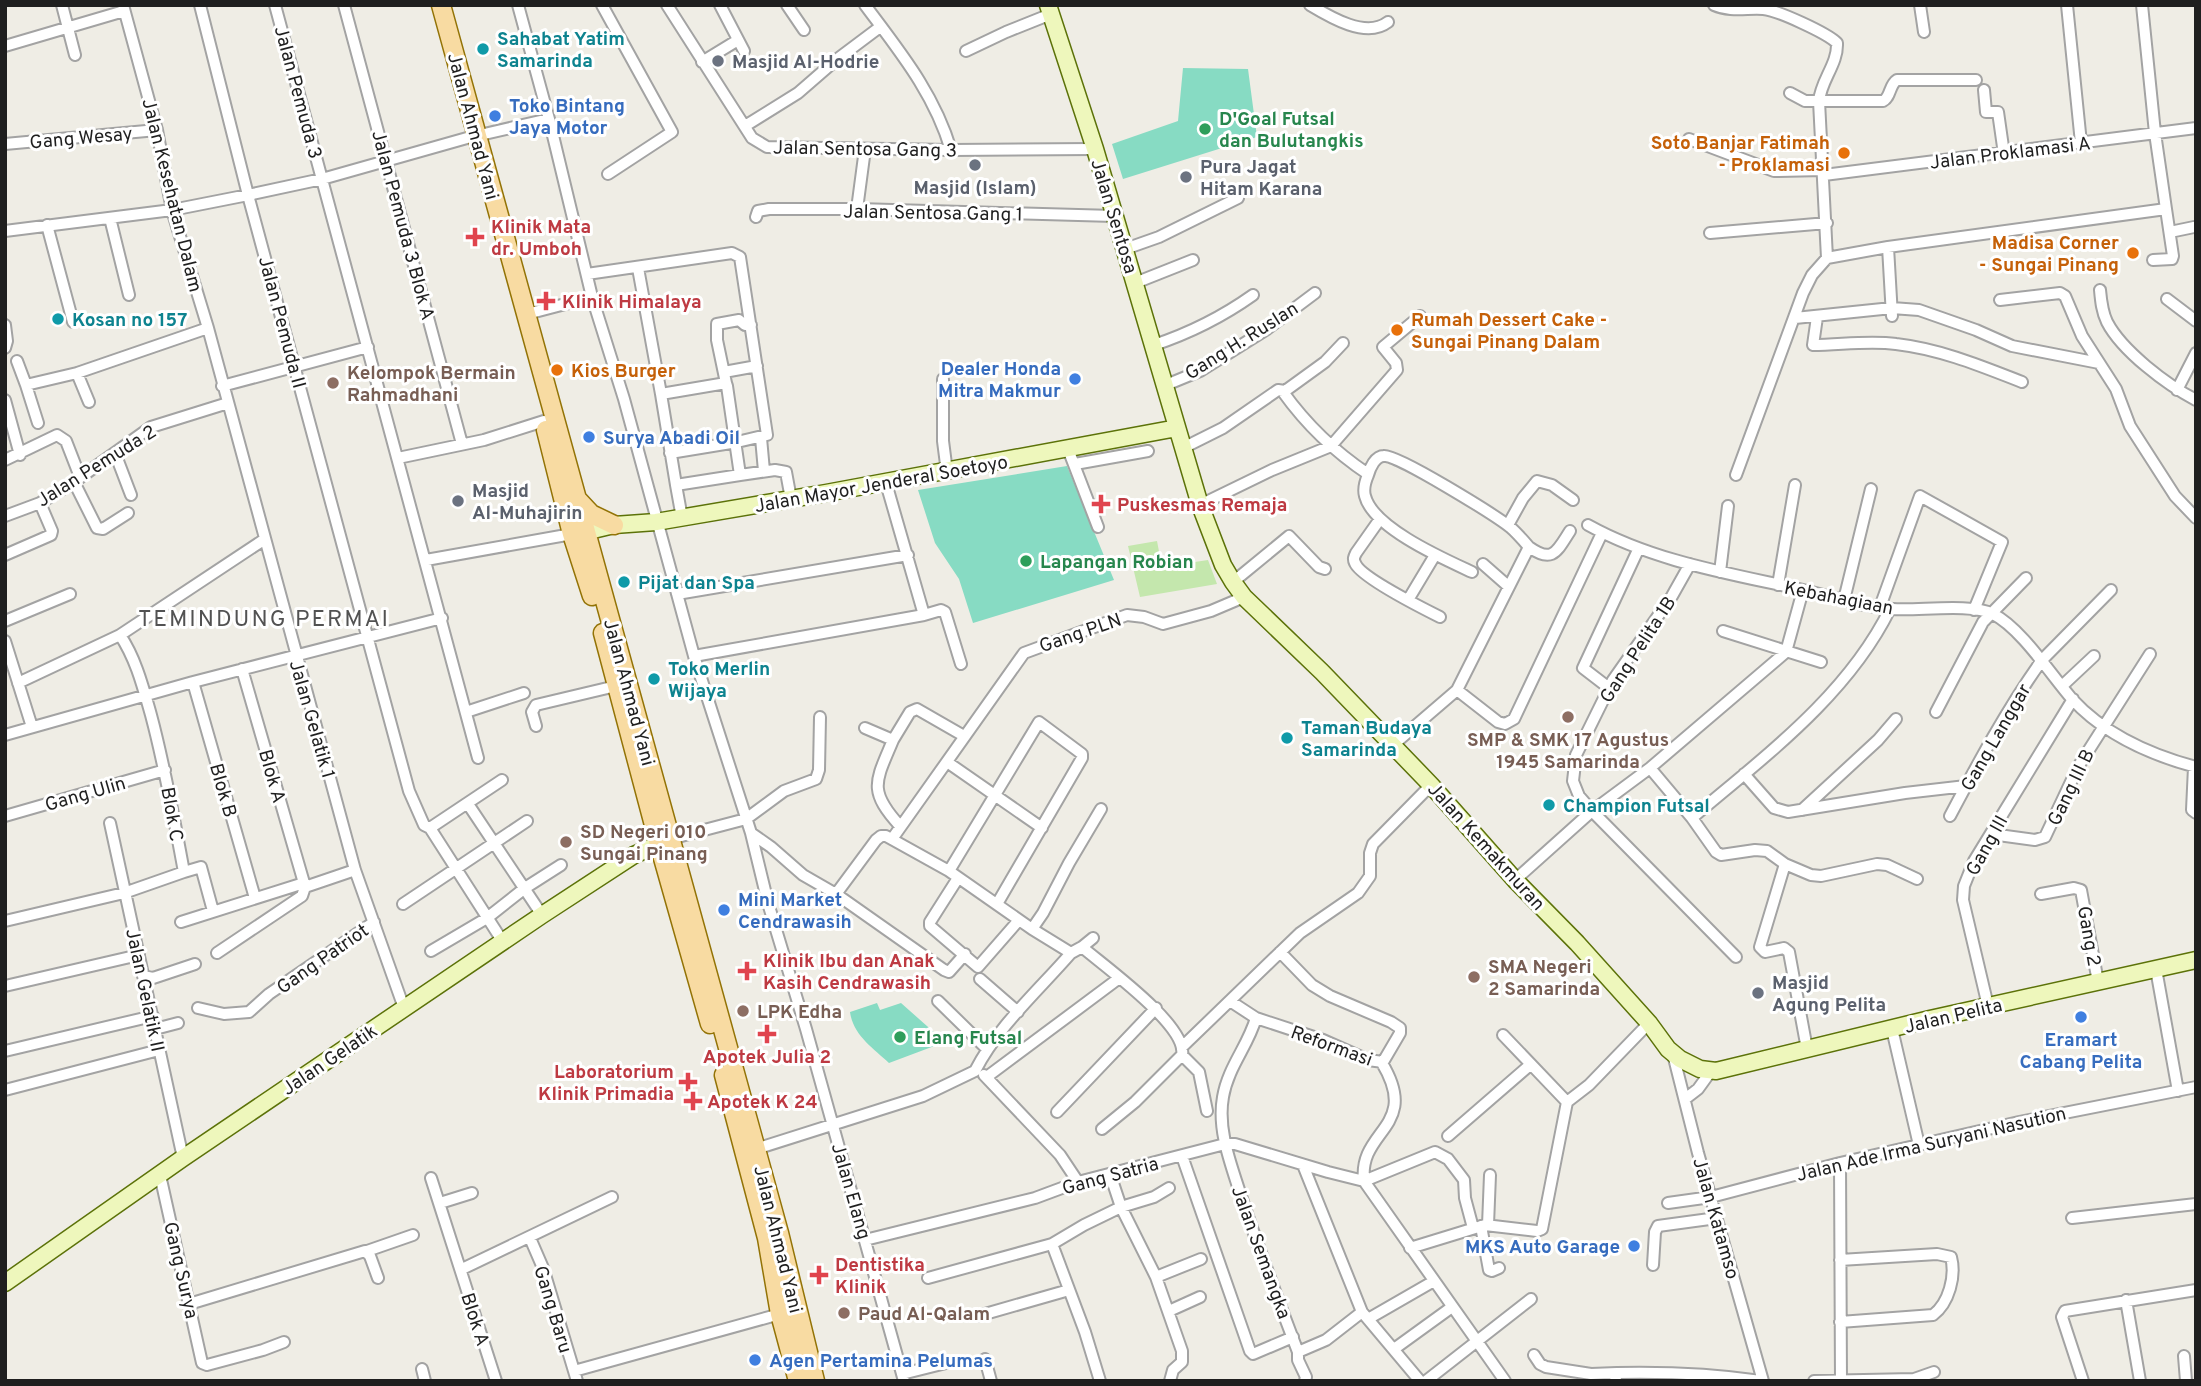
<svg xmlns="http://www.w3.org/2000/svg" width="2201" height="1386" font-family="Overpass,sans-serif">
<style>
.grass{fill:#c4e7ad}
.pitch{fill:#87dbc3}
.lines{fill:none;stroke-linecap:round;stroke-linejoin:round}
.street-casing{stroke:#a3a3a3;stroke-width:14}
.secondary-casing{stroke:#5c7209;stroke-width:19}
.primary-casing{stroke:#937306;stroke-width:21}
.street{stroke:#fff;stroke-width:10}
.secondary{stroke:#eef7bc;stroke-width:16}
.primary{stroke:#f8dba2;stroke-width:18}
.culture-dot{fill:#0f9aa8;stroke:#fff;stroke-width:2.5}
.worship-dot{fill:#6b7280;stroke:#fff;stroke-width:2.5}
.shop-dot{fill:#3f7fe0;stroke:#fff;stroke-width:2.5}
.leisure-dot{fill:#2e9e5b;stroke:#fff;stroke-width:2.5}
.food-dot{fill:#e8710a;stroke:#fff;stroke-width:2.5}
.health-dot{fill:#e0444e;stroke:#fff;stroke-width:2.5}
.education-dot{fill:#8d6e63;stroke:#fff;stroke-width:2.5}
.labels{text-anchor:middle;stroke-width:6;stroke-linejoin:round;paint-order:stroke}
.culture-label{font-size:19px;font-weight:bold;fill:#0d838f;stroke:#fff;text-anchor:start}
.worship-label{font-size:19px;font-weight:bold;fill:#5b616d;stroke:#fff;text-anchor:start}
.street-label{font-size:19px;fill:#1f1f1f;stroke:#fff}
.shop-label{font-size:19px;font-weight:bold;fill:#366cbe;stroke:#fff;text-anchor:start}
.leisure-label{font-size:19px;font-weight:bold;fill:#27864d;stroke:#fff;text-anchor:start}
.food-label{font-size:19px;font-weight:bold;fill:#c56008;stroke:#fff;text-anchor:end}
.health-label{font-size:19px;font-weight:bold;fill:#be3a42;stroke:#fff;text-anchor:start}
.education-label{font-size:19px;font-weight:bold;fill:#785e54;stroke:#fff;text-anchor:start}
.quarter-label{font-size:23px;letter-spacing:2px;fill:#525252;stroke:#fff}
</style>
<rect width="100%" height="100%" fill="#efede5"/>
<!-- grass -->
<path class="grass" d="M1157,541l5,26 46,-7 9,24 -77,13 -12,-51z"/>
<!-- pitch -->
<path class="pitch" d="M1183,68l65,1 9,68 -134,42 -11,-35 66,-23z
M1067,466l47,114 -141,43 -14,-44 -24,-36 -17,-53z
M877,1003l3,7 21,-7 44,39 -56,21c-16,-15 -36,-28 -39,-51z"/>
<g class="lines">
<defs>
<path id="street" d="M62,5l13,50
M123,5l34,125 15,80 36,118 147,542 49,138
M200,5l48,190 161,596 15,34 6,3 73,114
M275,5l203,753
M344,5l118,439
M518,5l31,114 43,178 32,102 70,257 57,177 17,70 38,126 98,352
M602,5l70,127 -64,42
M667,5l85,133 15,9 184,3 144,-1
M720,5l24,46
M787,5l17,25
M865,5c35,47 69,88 86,145
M1310,5c20,12 56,34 78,17
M1714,5c16,7 32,3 49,4 14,1 64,24 74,34 1,21 -16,37 -18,58l8,157
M1920,5l4,27
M2067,5l14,138
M5,46l119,-35
M966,51l40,-19 45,-18
M702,62l36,-22
M1984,90l2,22h12l6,42
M1790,93l15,8h78c8,-4 6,-16 14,-21h79
M745,126l53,-33 38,-33 44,-33
M1689,139l85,32 50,-1
M5,144l152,-14
M1824,175l372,-47
M857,209l8,-60
M756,217l2,-6 11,-2h88l257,7
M110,218l19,77
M47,225l26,97
M5,231l167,-21 76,-15 74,-16 145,-41 82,-19
M2170,232l24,-5
M1710,233l117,-10
M1888,247l4,69
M1125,249l34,-12 79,-39
M2153,260l19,-1 1,-3 -7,-47
M638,268l23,126 65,-11 1,3 13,89 -64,10 6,33
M587,274l145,-21 8,4 27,178 -30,7 -67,11
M1135,283l58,-23
M2100,290c1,11 2,22 7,32 15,29 60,63 89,78
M2167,299l29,22
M2000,300l60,-7 5,3 17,40 34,53 14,37 45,70 21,22
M527,314l65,-17
M1817,317l-4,28c27,0 56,-5 83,-1 44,5 85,22 126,38
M1795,318l97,-10 27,2 57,20 36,16 87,17
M5,325l2,16 -2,7
M1154,345c36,-12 68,-28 99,-50
M17,361l9,24 51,-12 131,-45
M724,372l33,-6
M77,373l12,29
M943,379v62l4,31
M726,383l-9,-43v-16l22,-4 6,5h6
M26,385l12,38
M1166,385l34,-14 67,-42 48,-36
M222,386l146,-39
M2177,390l19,-37
M1283,392c23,32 52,60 85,82
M661,394l15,91
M5,400l15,55
M761,438l3,33
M1183,448l40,-20 55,-38 7,1 40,-29 18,-19
M1068,449l30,78
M115,453l16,42
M398,458l86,-18 60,-19
M5,460l52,-25 9,6 14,36
M1075,464l73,-13
M740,475l35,-5 11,2 5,27
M1736,475l67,-182 9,-18 15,-17 61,-11 278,-38 -11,-76 -13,-128
M74,482l23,46 6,1 25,-16
M886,483l38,132 17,-5 4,2 16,52
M1200,505l72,-35 59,-24 66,-76 -1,-7 -13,-16 37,-31
M5,516l35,-13 34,-21 77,-55 77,-24
M1380,519l-24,34c-2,4 -3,6 -1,10 5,14 69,46 85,54
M1508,525l15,-27 14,-17 15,4 21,15
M1588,525c65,36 139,48 211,64 31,7 63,18 94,20 25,2 78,-6 100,5 28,14 58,61 79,85 32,35 79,56 124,68
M1529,547c24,17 28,4 41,-16
M5,555l46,-20 1,-4 -12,-28
M426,560l146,-26
M1483,564l25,22
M1690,564l-18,32 -59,84 -37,75 -3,26 6,15 13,15 144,146
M1720,572l8,-66
M1233,582l56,-46 30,31 6,2
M1778,585l17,-100
M677,594l231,-39
M1408,600l27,-45
M1844,600l27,-111
M1880,607l40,-111 82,46 -28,68
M5,621l65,-27
M1723,631l98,31
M5,641l27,86
M694,656l230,-41
M242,669l62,214
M193,682l62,216
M18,683l102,-48 145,-96
M2062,686l32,-30
M1609,688l-26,-20 55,-118
M1457,690l41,32 7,2 9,-5 88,-186
M466,712l58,-19
M1936,712l47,-90 43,-44
M536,726l-4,-14 4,-7 80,-19
M865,728l28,12 17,-28 7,-3 47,27
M5,735l188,-53 249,-64
M893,740c-17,41 -26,50 7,86
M1393,745l64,-55 72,-143c-6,-7 -12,-14 -19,-20 -14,-11 -113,-73 -126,-71 -9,0 -14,12 -16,19 -3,7 -5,14 -3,21 8,32 79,63 107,76
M947,762l95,66
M2194,767l-2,43 4,3
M1650,768l42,50 24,34 5,3 34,-5 12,1 18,13 26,11 10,1 56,-12 10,1 30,14
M1744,774l30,34 14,4 117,-19 61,-7
M468,804l74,111
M1802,810l76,-70 18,-21
M5,816l160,-46
M1950,816c28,-53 57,-107 92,-156l69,-70
M1692,818c73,-62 155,-122 198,-209
M110,823l73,335
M430,828l72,-48
M751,833l20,14 32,28 33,19 108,76 5,2 16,-18
M1991,834l44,6 10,-3 33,-70 72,-113
M670,839l76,-20 38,-28 32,-12 3,-9 1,-53
M892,839l132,-186 103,-38 17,2 19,7 48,-13 33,-14
M1785,864l-25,83 5,5 19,-4 5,4 18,97
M949,871l90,-149 43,32v4l-85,146
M184,872l17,-5 12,44
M958,878l-28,44v4l48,41 41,-47
M1515,880l77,-69 58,-43 136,-116 17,-62
M836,894l40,-54 5,-4h5l63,35 83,58 39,24
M2041,894l33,-6 7,2 17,92
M403,904l124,-83
M5,921l119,-28 60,-21c-10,-53 -19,-105 -33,-157 -8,-28 -15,-56 -31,-80
M181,922l123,-39 1,4 50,-17
M1032,929l11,-16 26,-50 32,-54
M1082,947l11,-9
M431,951l56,-33 38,-30 36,-23
M217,953l85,-57 3,-9
M2156,969l22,122
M143,976l10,2 42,-14
M980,979l38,33
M5,986l134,-31
M938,1001l49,48
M1230,1001l26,17 67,22 45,20 15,2 17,-29v-5l-9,-6 -61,-26 -18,-11 -32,-33
M1988,1006l-25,-106 1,-14 10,-25 99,-162
M198,1008l26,6 25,-2 20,-18 105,-72
M1256,1018c-8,28 -28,49 -33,79 -6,33 8,67 18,99 18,53 37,104 57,156v8l8,17 -1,4
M155,1029l23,-6
M1892,1029l27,116
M1503,1035l64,67
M1182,1047l118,-114 58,-40 12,-17v-23l3,-9 58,-59
M5,1051l148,-35
M1673,1054l25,99 65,228
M975,1071c23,-45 63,-80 96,-118l11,-6c22,19 106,79 100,108l17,17 8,39
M984,1075l76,80 18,27
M988,1076l130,-97
M5,1090l154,-40
M1685,1099l13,-10 13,-18
M1057,1112l99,-104
M1102,1129l33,-27 47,-47
M1448,1136l82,-71
M756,1149l167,-53 52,-25
M1182,1156l68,195 3,3 40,-17
M1840,1163l1,218
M1303,1165l59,147 58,69
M1110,1174l11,33 35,70 26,74v11l-9,8 -3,11
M160,1175l42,188 5,2 56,-15 21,-8
M431,1178l65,203
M440,1203l32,-10
M1668,1203l43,-6 129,-34 179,-41 177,-35
M2072,1218l124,-14
M1488,1225l2,-50
M1481,1226l8,44 3,1 7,-3
M1473,1228l-8,-30 -1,-18 -16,-21 -13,-7 -71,29 141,200
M530,1238l13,30 34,113
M865,1240l170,-42 43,-16 147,-38h10l93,28 36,9c-6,-52 57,-53 18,-118
M1052,1244l32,-19 37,-18 33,-10 15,-9
M1410,1248l75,-23 52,6 5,-2 25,-127 22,-17 60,-62
M367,1251l46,-16
M1840,1260l97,-6 14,3c5,19 -2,46 -18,58l-93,7
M1653,1265l2,-33 3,-6 59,-8
M462,1269l150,-72
M1156,1277l45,-18
M928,1278l124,-34 33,88 15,49
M2126,1300l14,81
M189,1304l176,-53 5,5 8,22
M1169,1311l31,-14
M978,1316l91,-26
M1368,1319l66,-38
M1394,1349l58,-42
M1298,1352l28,-12 36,-28
M1534,1355l6,9 6,3 45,7 26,-1
M2184,1356l2,25
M985,1359l6,22
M422,1369l3,12
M574,1371l206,-57
M902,1374l44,-11
M1426,1381l105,-82
M1615,1381l2,-8c48,-1 97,1 144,8
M1814,1381l100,-2 20,-7
M2083,1381l-21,-64 3,-6 131,-21"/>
<path id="secondary" d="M1048,5l47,144 105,356 23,60 10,17 11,15 78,75 109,113 84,95 62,63 72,80 19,26 12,10 20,10 16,2 214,-52 266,-59
M576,534l38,-9 42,-3 170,-29 351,-65
M5,1283l178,-125 359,-243 92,-60 36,-16"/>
<path id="primary" d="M441,5l338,1228 36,148
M546,430l26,104 20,62
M577,499l14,15 23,11
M603,633l56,211 51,180
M724,1075l43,163 13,76 18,67"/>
</defs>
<!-- street casing -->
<use href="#street" class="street-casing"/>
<!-- secondary casing -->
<use href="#secondary" class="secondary-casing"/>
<!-- primary casing -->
<use href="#primary" class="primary-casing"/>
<!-- street -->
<use href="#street" class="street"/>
<!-- secondary -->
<use href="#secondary" class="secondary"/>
<!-- primary -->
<use href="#primary" class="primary"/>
</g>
<!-- markers -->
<g class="culture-dot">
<circle cx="483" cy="49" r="7"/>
<circle cx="58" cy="319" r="7"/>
<circle cx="624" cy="582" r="7"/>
<circle cx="654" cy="679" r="7"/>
<circle cx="1287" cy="738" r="7"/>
<circle cx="1549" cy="805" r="7"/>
</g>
<g class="worship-dot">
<circle cx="718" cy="61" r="7"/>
<circle cx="975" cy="165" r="7"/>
<circle cx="1186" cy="177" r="7"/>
<circle cx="458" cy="501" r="7"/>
<circle cx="1758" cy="993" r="7"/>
</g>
<g class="shop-dot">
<circle cx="495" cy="116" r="7"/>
<circle cx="1075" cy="379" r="7"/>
<circle cx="589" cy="437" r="7"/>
<circle cx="724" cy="910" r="7"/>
<circle cx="2081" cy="1017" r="7"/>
<circle cx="1634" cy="1246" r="7"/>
<circle cx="755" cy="1360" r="7"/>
</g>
<g class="leisure-dot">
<circle cx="1205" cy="129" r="7"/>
<circle cx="1026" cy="561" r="7"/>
<circle cx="900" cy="1037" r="7"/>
</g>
<g class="food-dot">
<circle cx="1844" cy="153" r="7"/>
<circle cx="2133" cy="253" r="7"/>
<circle cx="1397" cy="330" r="7"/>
<circle cx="557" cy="370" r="7"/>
</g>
<g class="health-dot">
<path d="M471.5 226.5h7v7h7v7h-7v7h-7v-7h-7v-7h7z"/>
<path d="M542.5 290.5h7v7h7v7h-7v7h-7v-7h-7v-7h7z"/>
<path d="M1097.5 493.5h7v7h7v7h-7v7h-7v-7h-7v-7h7z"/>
<path d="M743.5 960.5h7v7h7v7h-7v7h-7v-7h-7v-7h7z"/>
<path d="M763.5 1023.5h7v7h7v7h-7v7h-7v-7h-7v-7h7z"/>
<path d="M684.5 1071.5h7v7h7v7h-7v7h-7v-7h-7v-7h7z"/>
<path d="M689.5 1090.5h7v7h7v7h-7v7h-7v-7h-7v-7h7z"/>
<path d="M815.5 1264.5h7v7h7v7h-7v7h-7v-7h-7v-7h7z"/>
</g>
<g class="education-dot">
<circle cx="333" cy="383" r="7"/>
<circle cx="1568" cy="717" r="7"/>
<circle cx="566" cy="842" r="7"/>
<circle cx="1474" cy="977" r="7"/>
<circle cx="743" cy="1011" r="7"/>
<circle cx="844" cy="1313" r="7"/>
</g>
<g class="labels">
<!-- culture labels -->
<g class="culture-label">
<text x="497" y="45">Sahabat Yatim<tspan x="497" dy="22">Samarinda</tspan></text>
<text x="72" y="326">Kosan no 157</text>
<text x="638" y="589">Pijat dan Spa</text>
<text x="668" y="675">Toko Merlin<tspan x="668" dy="22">Wijaya</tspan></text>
<text x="1301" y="734">Taman Budaya<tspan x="1301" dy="22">Samarinda</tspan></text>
<text x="1563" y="812">Champion Futsal</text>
</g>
<!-- worship labels -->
<g class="worship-label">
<text x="732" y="68">Masjid Al-Hodrie</text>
<text x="1200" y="173">Pura Jagat<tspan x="1200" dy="22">Hitam Karana</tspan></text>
<text x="975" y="194" text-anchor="middle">Masjid (Islam)</text>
<text x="472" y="497">Masjid<tspan x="472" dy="22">Al-Muhajirin</tspan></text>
<text x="1772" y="989">Masjid<tspan x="1772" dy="22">Agung Pelita</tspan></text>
</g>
<!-- street labels -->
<g class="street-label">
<text transform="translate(299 92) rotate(75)" y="7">Jalan Pemuda 3</text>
<text transform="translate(474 126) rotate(75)" y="7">Jalan Ahmad Yani</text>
<text transform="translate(81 137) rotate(-5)" y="7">Gang Wesay</text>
<text transform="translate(865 148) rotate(1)" y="7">Jalan Sentosa Gang 3</text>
<text transform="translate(2010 152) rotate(-7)" y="7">Jalan Proklamasi A</text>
<text transform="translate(173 195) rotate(76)" y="7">Jalan Kesehatan Dalam</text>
<text transform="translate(933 212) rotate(1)" y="7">Jalan Sentosa Gang 1</text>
<text transform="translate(1115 216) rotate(73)" y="7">Jalan Sentosa</text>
<text transform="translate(404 225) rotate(75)" y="7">Jalan Pemuda 3 Blok A</text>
<text transform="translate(283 322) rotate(75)" y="7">Jalan Pemuda II</text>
<text transform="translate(1241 340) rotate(-32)" y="7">Gang H. Ruslan</text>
<text transform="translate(96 465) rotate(-32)" y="7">Jalan Pemuda 2</text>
<text transform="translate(881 483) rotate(-10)" y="7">Jalan Mayor Jenderal Soetoyo</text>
<text transform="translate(1839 597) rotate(11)" y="7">Kebahagiaan</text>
<text transform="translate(1080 632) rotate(-19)" y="7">Gang PLN</text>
<text transform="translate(1637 649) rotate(-57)" y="7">Gang Pelita 1B</text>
<text transform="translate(630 692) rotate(75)" y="7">Jalan Ahmad Yani</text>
<text transform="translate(313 719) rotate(74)" y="7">Jalan Gelatik 1</text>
<text transform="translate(1995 737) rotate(-60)" y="7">Gang Langgar</text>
<text transform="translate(273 776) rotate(74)" y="7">Blok A</text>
<text transform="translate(2070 787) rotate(-64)" y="7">Gang III B</text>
<text transform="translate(224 790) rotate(74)" y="7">Blok B</text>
<text transform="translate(85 793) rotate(-16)" y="7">Gang Ulin</text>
<text transform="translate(173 814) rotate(80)" y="7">Blok C</text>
<text transform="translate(1986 845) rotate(-61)" y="7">Gang III</text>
<text transform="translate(1487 846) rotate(48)" y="7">Jalan Kemakmuran</text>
<text transform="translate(2090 936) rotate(80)" y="7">Gang 2</text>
<text transform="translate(322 958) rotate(-35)" y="7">Gang Patriot</text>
<text transform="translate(146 990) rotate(78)" y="7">Jalan Gelatik II</text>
<text transform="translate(1953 1015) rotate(-13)" y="7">Jalan Pelita</text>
<text transform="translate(1332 1045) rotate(20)" y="7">Reformasi</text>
<text transform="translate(329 1059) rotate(-34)" y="7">Jalan Gelatik</text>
<text transform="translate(1931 1143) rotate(-13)" y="7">Jalan Ade Irma Suryani Nasution</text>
<text transform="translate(1110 1175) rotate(-15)" y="7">Gang Satria</text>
<text transform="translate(852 1191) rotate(74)" y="7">Jalan Elang</text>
<text transform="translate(1717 1218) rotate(74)" y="7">Jalan Katamso</text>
<text transform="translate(779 1239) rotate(76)" y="7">Jalan Ahmad Yani</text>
<text transform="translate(1262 1252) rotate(70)" y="7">Jalan Semangka</text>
<text transform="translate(182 1270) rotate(77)" y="7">Gang Surya</text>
<text transform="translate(554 1309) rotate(73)" y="7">Gang Baru</text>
<text transform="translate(476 1319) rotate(72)" y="7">Blok A</text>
</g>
<!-- shop labels -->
<g class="shop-label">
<text x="509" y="112">Toko Bintang<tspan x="509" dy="22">Jaya Motor</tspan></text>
<text x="1061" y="375" text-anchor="end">Dealer Honda<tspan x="1061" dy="22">Mitra Makmur</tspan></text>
<text x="603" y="444">Surya Abadi Oil</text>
<text x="738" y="906">Mini Market<tspan x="738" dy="22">Cendrawasih</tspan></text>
<text x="2081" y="1046" text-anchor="middle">Eramart<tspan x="2081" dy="22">Cabang Pelita</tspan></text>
<text x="1620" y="1253" text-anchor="end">MKS Auto Garage</text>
<text x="769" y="1367">Agen Pertamina Pelumas</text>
</g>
<!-- leisure labels -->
<g class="leisure-label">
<text x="1219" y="125">D'Goal Futsal<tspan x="1219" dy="22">dan Bulutangkis</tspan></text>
<text x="1040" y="568">Lapangan Robian</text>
<text x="914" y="1044">Elang Futsal</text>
</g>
<!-- food labels -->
<g class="food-label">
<text x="1830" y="149">Soto Banjar Fatimah<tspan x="1830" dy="22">- Proklamasi</tspan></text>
<text x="2119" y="249">Madisa Corner<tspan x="2119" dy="22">- Sungai Pinang</tspan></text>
<text x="1411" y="326" text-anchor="start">Rumah Dessert Cake -<tspan x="1411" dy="22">Sungai Pinang Dalam</tspan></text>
<text x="571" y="377" text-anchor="start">Kios Burger</text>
</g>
<!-- health labels -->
<g class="health-label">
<text x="491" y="233">Klinik Mata<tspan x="491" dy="22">dr. Umboh</tspan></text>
<text x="562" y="308">Klinik Himalaya</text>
<text x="1117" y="511">Puskesmas Remaja</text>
<text x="763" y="967">Klinik Ibu dan Anak<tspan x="763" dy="22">Kasih Cendrawasih</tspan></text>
<text x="767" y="1063" text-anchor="middle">Apotek Julia 2</text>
<text x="674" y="1078" text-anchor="end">Laboratorium<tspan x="674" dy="22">Klinik Primadia</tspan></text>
<text x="707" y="1108">Apotek K 24</text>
<text x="835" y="1271">Dentistika<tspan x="835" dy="22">Klinik</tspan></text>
</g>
<!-- education labels -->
<g class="education-label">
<text x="347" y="379">Kelompok Bermain<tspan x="347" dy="22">Rahmadhani</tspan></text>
<text x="1568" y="746" text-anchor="middle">SMP &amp; SMK 17 Agustus<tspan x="1568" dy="22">1945 Samarinda</tspan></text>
<text x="580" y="838">SD Negeri 010<tspan x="580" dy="22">Sungai Pinang</tspan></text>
<text x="1488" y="973">SMA Negeri<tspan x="1488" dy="22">2 Samarinda</tspan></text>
<text x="757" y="1018">LPK Edha</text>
<text x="858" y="1320">Paud Al-Qalam</text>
</g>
<!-- quarter labels -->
<g class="quarter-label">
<text x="264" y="626">TEMINDUNG PERMAI</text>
</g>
</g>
<!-- border -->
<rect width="2201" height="1386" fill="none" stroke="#1f1f1f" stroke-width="14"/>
</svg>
